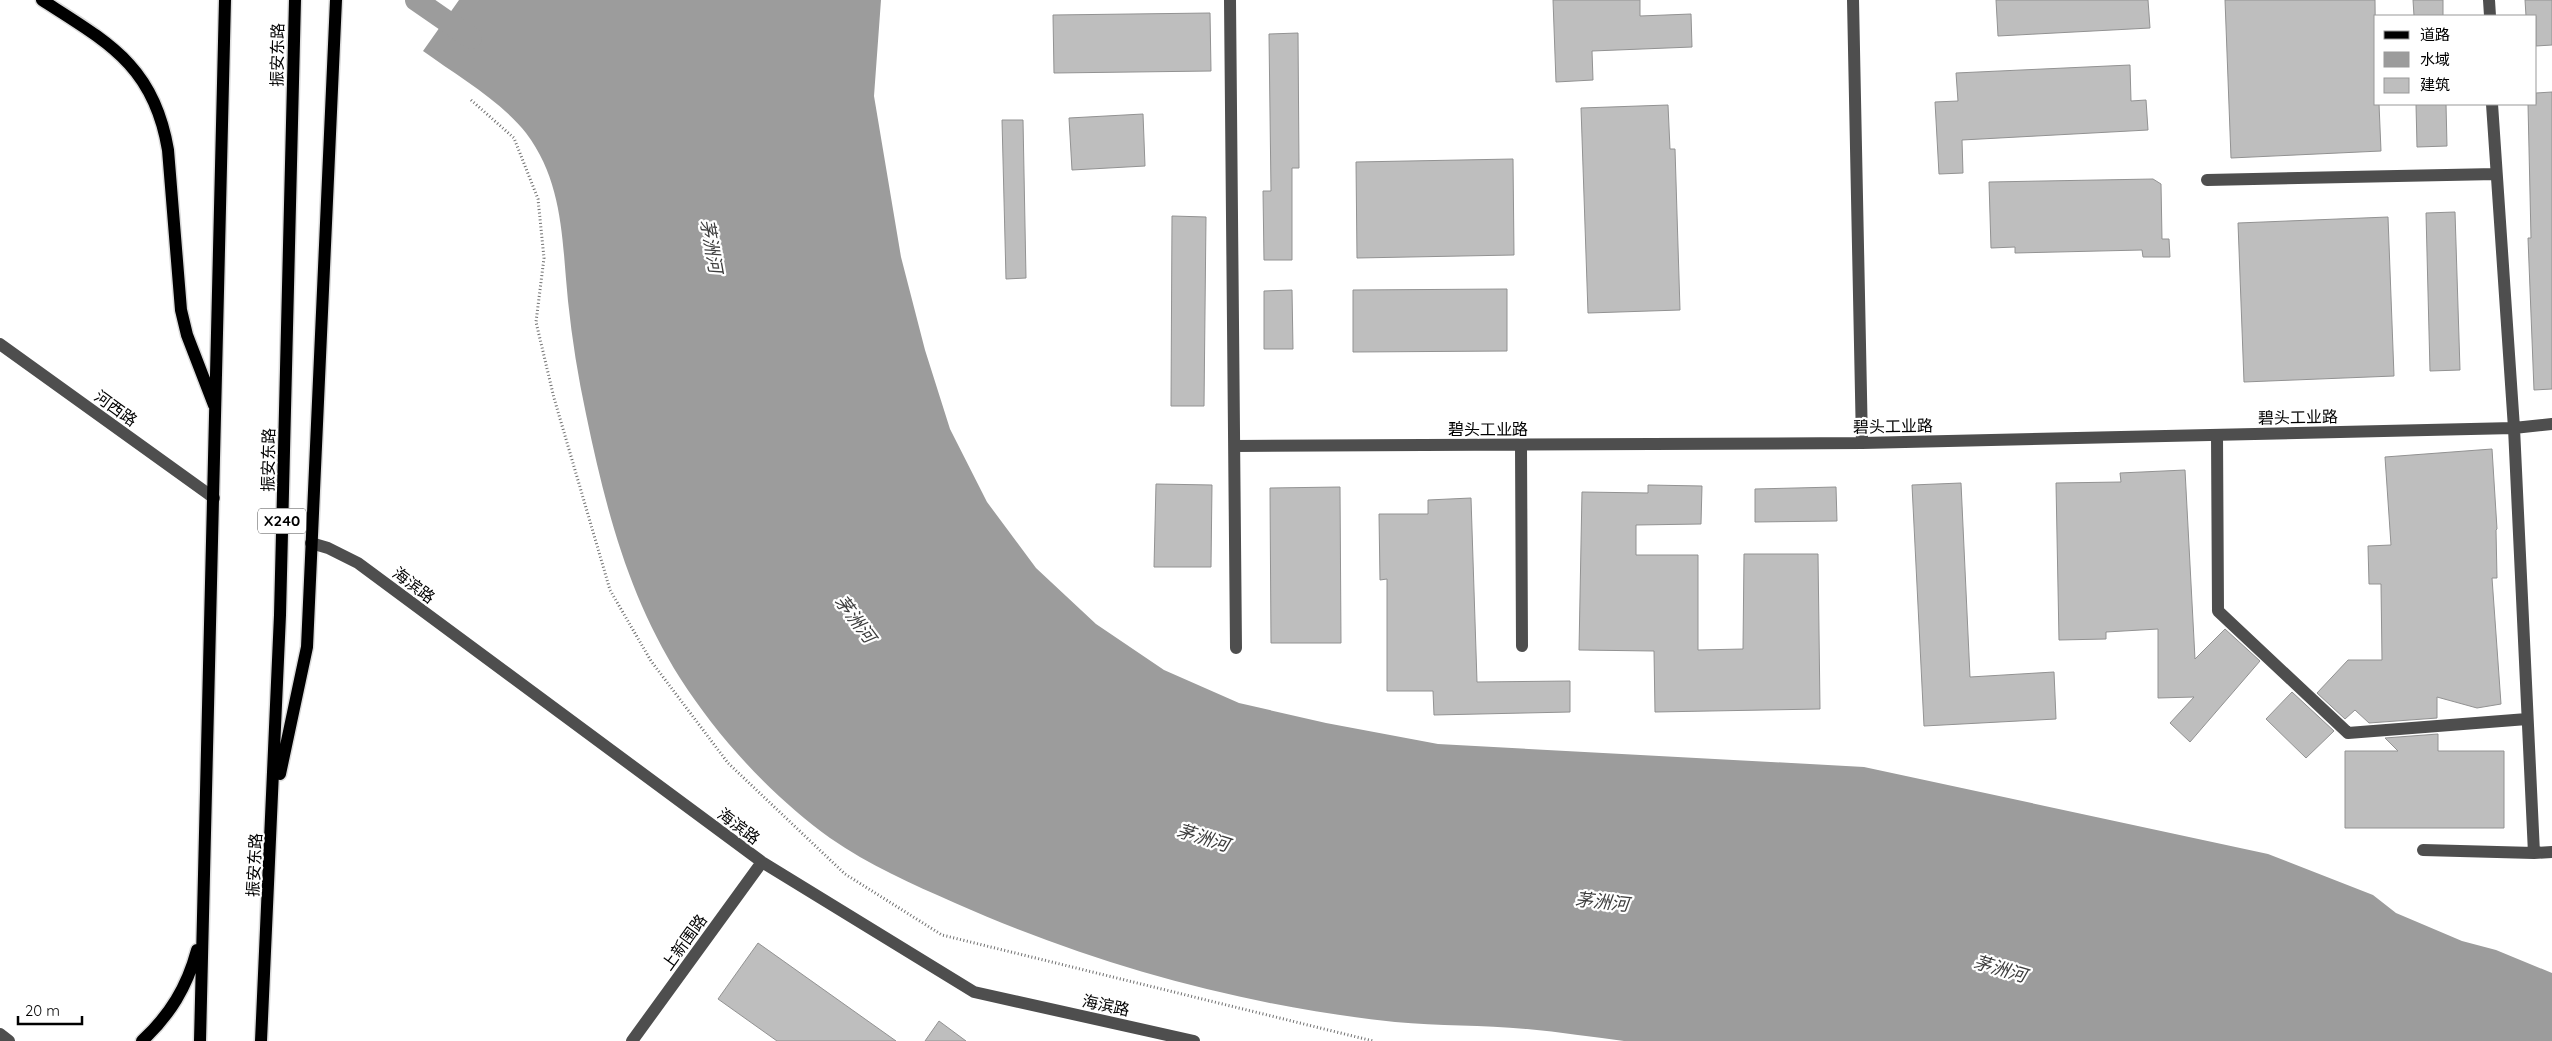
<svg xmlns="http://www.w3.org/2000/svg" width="2552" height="1041" font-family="Quicksand,'Noto Sans SC',sans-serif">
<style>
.water{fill:#9c9c9c}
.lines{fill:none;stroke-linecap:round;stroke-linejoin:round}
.canal{stroke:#9c9c9c;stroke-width:22}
.building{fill:#bebebe;stroke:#929292}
.major-casing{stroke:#dbdbdb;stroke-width:15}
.path{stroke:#707070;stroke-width:3;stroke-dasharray:1 2.5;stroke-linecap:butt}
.minor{stroke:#4e4e4e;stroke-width:12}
.major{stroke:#000;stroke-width:12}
.labels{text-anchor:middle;stroke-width:4.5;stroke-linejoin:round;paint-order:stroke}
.shield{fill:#fff;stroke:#4c4c4c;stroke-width:1}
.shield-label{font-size:15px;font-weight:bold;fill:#000}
.street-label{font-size:16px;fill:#000;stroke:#fff}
.water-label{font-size:18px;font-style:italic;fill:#3d3d3d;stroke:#fff}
</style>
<rect width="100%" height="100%" fill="#fff"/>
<!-- water -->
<path class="water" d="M459,0h422l-7,96 27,161 24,93 25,79 37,73 49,66 60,56 68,46 75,33 87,20 112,21 426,23 404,87 105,41 23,18 66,28 34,9 56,23v68h-928c-32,-4 -64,-9 -97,-12 -43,-4 -88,-3 -132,-7 -151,-16 -301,-57 -440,-119 -43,-19 -86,-38 -125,-65 -58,-42 -111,-99 -150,-160 -52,-83 -74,-168 -94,-264 -8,-37 -14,-75 -18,-113 -6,-58 -4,-118 -42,-168 -25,-32 -70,-58 -103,-82z"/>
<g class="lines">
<!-- canal -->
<path class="canal" d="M416,0l55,38"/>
</g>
<!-- building -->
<path class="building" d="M1553,0h87v16l51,-2 1,33 -100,4 1,29 -37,2z
M1996,0h152l2,28 -152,8z
M2225,0h150l1,104h3l2,47 -150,7z
M2413,0h30v16h-29z
M2525,0h27v45l-16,1v-30h-10z
M1210,13l1,58 -157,2 -1,-58z
M1298,33l1,135h-7v92h-28l-1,-69h8l-2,-157z
M2130,65l1,36 15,-1 2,30 -186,10 1,33 -24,1 -4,-72 23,-1 -2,-28z
M2552,92v297l-18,1 -6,-152h3l-3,-134h8v-11z
M2416,104h30l1,42 -30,1z
M1668,105l2,44h5l5,161 -92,3 -7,-205z
M1143,114l2,52 -73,4 -3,-52z
M1002,120h21l3,158 -20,1z
M1513,159l1,96 -157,3 -1,-96z
M2153,179l8,5 1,55h7l1,18h-27l-1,-7 -127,3v-6l-24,1 -2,-66z
M2455,212l5,158 -30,1 -4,-158z
M1172,216l34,1 -2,189h-33z
M2388,217l6,159 -150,6 -6,-159z
M1507,289v62l-154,1v-62z
M1292,290l1,59h-29v-58z
M2492,449l5,80 -1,1 1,48h-5l9,126 -24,4 -40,-11v21l-68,5 -14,-13 -10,9 -28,-26 31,-33h34l-1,-76h-12l-1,-38 23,-1 -6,-88z
M2185,470l10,189 30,-30 35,32 -70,81 -20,-19 24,-26 -36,1v-69l-52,3v7l-47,1 -3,-157 65,-1 -1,-9z
M1961,483l9,194 84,-5 2,47 -132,7 -12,-241z
M1156,484l56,1 -1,82h-57z
M1648,485l54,1 -1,38 -65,1v30h62v95l45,-1 1,-95h74l2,155 -165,3 -1,-61 -75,-1 3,-158 66,1z
M1340,487l1,156h-70l-1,-155z
M1836,487l1,34 -82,1v-33z
M1471,498l6,184 93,-1v31l-136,3 -1,-24h-46v-112l-7,1 -1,-66h49v-14z
M2292,692l42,39 -28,27 -40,-39z
M2438,734v17h66v77h-159v-77h53l-13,-13z
M758,943l138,98h-119l-59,-42z
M939,1021l27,20h-41z"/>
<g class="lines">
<defs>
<path id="major" d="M42,0c67,43 112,66 126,150l13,160 6,25 27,70
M280,774l27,-127 29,-647
M142,1041c28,-26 45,-54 55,-91
M200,1041l25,-1041
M261,1041l19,-426 15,-615"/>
</defs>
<!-- major casing -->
<use href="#major" class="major-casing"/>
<!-- path -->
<path class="path" d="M471,100l43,38 24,61 6,59 -8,64 18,76 56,192 41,71 77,102 117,111 97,61 431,106"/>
<!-- minor -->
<path class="minor" d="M1230,0l6,648
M1853,0l9,443
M2489,0l1,16
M2492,104l22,324 20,425 18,-1
M2207,180l289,-6
M0,344l214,154
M2217,435l1,176 130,122 179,-14
M1521,445l1,201
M1235,446l627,-3 652,-15 38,-4
M311,543l17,5 30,15 404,299 212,130 220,49
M2423,850l111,3
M0,1034l9,7
M632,1041l130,-179"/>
<!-- major -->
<use href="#major" class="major"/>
</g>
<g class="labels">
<!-- shield labels -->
<rect class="shield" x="258" y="508.5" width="48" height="25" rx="4"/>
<g class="shield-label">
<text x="282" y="526">X240</text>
</g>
<!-- street labels -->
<g class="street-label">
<text transform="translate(277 55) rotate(-89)" y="6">振安东路</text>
<text transform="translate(116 408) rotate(36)" y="6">河西路</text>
<text transform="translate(2298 417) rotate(-1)" y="6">碧头工业路</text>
<text transform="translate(1893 426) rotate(-1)" y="6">碧头工业路</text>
<text x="1488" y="435">碧头工业路</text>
<text transform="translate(268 460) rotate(-89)" y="6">振安东路</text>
<text transform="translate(414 585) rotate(37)" y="6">海滨路</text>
<text transform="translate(739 826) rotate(37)" y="6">海滨路</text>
<text transform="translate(254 865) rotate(-87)" y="6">振安东路</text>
<text transform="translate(684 942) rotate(-54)" y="6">上新围路</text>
<text transform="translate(1106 1005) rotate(12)" y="6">海滨路</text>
</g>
<!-- water labels -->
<g class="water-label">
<text transform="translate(711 246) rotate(80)" y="6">茅洲河</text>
<text transform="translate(855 619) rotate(53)" y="6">茅洲河</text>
<text transform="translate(1203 838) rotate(17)" y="6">茅洲河</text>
<text transform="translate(1602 902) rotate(6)" y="6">茅洲河</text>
<text transform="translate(2000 969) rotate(16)" y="6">茅洲河</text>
</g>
</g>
<!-- legend -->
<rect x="2374" y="15" width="162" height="90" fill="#ffffff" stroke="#999999"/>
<rect x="2384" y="31" width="25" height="8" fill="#000000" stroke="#999999"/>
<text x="2420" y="40" font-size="15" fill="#000000">道路</text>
<rect x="2384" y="52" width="25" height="15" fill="#9c9c9c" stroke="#999999"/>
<text x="2420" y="65" font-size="15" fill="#000000">水域</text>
<rect x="2384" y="78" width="25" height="15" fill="#bebebe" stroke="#999999"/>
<text x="2420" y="90" font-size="15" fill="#000000">建筑</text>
<!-- scale -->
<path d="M18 1016v8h64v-8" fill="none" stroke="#000000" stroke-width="2.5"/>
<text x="25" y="1016" font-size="15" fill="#000000" stroke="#ffffff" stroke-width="4" paint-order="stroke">20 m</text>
</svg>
